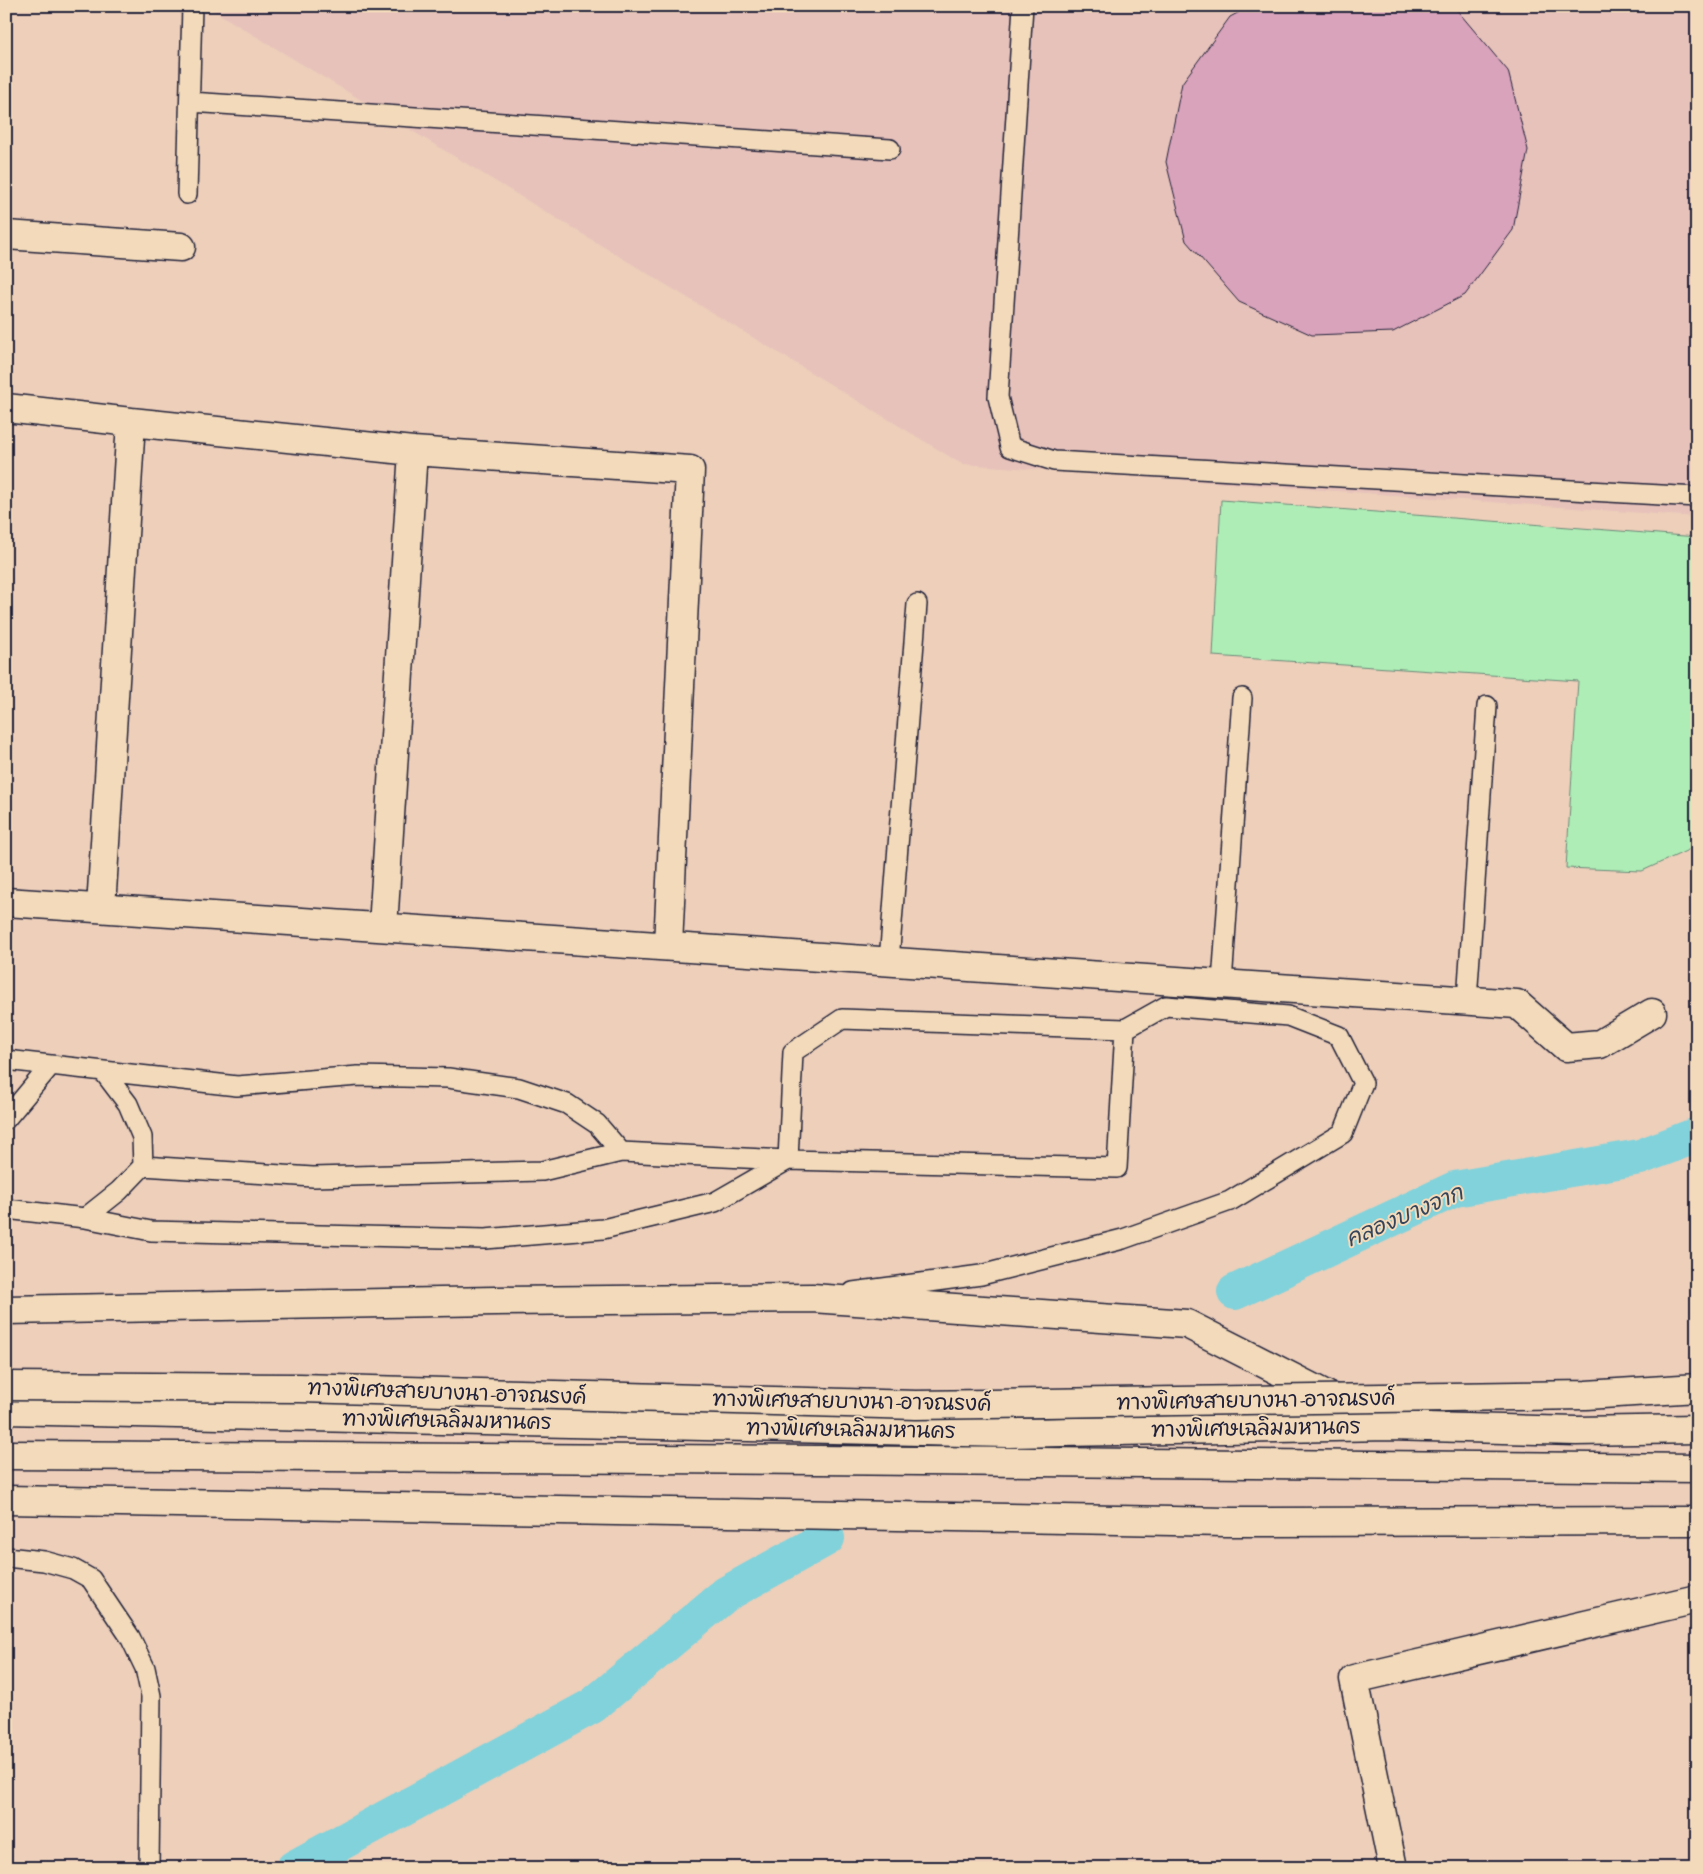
<svg xmlns="http://www.w3.org/2000/svg" width="1703" height="1874" font-family="Caveat,'Playpen Sans Thai',sans-serif">
<style>
.built{fill:#e7c2ba}
.green{fill:#aeeeb6;stroke:#688878}
.lines{fill:none;stroke-linecap:round;stroke-linejoin:round}
.canal{stroke:#81d2db;stroke-width:36}
.building{fill:#d8a3bb;stroke:#22223b}
.lane-casing{stroke:#22223b;stroke-width:22}
.street-casing{stroke:#22223b;stroke-width:31}
.highway-casing{stroke:#22223b;stroke-width:31}
.lane{stroke:#f2daba;stroke-width:19}
.street{stroke:#f2daba;stroke-width:28}
.highway{stroke:#f2daba;stroke-width:28}
.highway-bridge-casing{stroke:#22223b;stroke-width:31;stroke-linecap:butt}
.highway-bridge{stroke:#f2daba;stroke-width:28}
.labels{text-anchor:middle;stroke-width:4;stroke-linejoin:round;paint-order:stroke}
.street-label{font-size:21px;fill:#22223b;stroke:#f2daba}
.water-label{font-size:22px;font-style:italic;fill:#35455b;stroke:#f2daba}
</style>
<rect width="100%" height="100%" fill="#edcfba"/>
<filter id="ink" filterUnits="userSpaceOnUse"><feTurbulence type="fractalNoise" baseFrequency=".02" numOctaves="2"/><feDisplacementMap in="SourceGraphic" scale="10" xChannelSelector="R" yChannelSelector="G"/><feConvolveMatrix kernelMatrix="1 2 1 2 8 2 1 2 1" color-interpolation-filters="sRGB"/></filter>
<g filter="url(#ink)">
<!-- built -->
<path class="built" d="M206,6h1491v511l-735,-53z"/>
<!-- green -->
<path class="green" d="M1221,500l476,37v309l-55,25 -76,-3 12,-187 -365,-25z"/>
<g class="lines">
<!-- canal -->
<path class="canal" d="M1235,1292l220,-103 185,-32 57,-22
M294,1868l298,-162 134,-112 101,-56"/>
</g>
<!-- building -->
<path class="building" d="M1251,6h198l7,3 52,62 20,79 -15,80 -48,65 -72,37 -81,3 -73,-33 -53,-61 -20,-79 16,-79 48,-66z"/>
<g class="lines">
<defs>
<path id="lane" d="M1023,6l-25,391 12,50 44,14 643,36
M190,102l700,47
M187,194l5,-188
M889,961l28,-357
M1222,983l20,-285
M1467,1000l20,-294
M6,1060l231,26 121,-10 90,2 71,10 48,16 30,20 24,28 167,8 329,8 8,-139
M103,1071l25,33 14,33 1,29
M6,1119l45,-54
M6,1209l79,9 34,-27 24,-25 170,11 229,-6 79,-19
M85,1218l66,13 334,8 118,-10 112,-27 73,-42 5,-108 49,-33 283,10 41,-23 122,10 51,20 24,47 -20,50 -113,68 -107,38 -142,36 -128,17
M6,1557l38,4 29,8 18,10 39,58 15,31 6,28 -2,172"/>
<path id="street" d="M6,235l175,12
M6,408l125,14
M6,902l1511,102 49,43 34,-3 52,-31
M101,908l30,-486 282,29
M383,927l30,-476 277,19 -22,476
M1393,1868l-39,-189 343,-80"/>
<path id="highway" d="M6,1310l489,-9 317,-3 375,26 153,78
M6,1410l1002,23 381,-7 187,5 121,-2
M6,1455l811,5 880,8
M6,1500l1220,22 471,-1"/>
</defs>
<!-- lane casing -->
<use href="#lane" class="lane-casing"/>
<!-- street casing -->
<use href="#street" class="street-casing"/>
<!-- highway casing -->
<use href="#highway" class="highway-casing"/>
<!-- lane -->
<use href="#lane" class="lane"/>
<!-- street -->
<use href="#street" class="street"/>
<!-- highway -->
<use href="#highway" class="highway"/>
<defs>
<path id="highway-bridge" d="M6,1386l294,2 616,17 670,-10 111,-7"/>
</defs>
<!-- highway-bridge casing -->
<use href="#highway-bridge" class="highway-bridge-casing"/>
<!-- highway-bridge -->
<use href="#highway-bridge" class="highway-bridge"/>
</g>
</g>
<g class="labels">
<!-- street labels -->
<g class="street-label">
<text transform="translate(447 1392) rotate(2)" y="7">ทางพิเศษสายบางนา-อาจณรงค์</text>
<text transform="translate(1256 1400) rotate(-1)" y="7">ทางพิเศษสายบางนา-อาจณรงค์</text>
<text transform="translate(852 1401) rotate(1)" y="7">ทางพิเศษสายบางนา-อาจณรงค์</text>
<text transform="translate(447 1420) rotate(1)" y="7">ทางพิเศษเฉลิมมหานคร</text>
<text transform="translate(1256 1428) rotate(-1)" y="7">ทางพิเศษเฉลิมมหานคร</text>
<text transform="translate(851 1429) rotate(1)" y="7">ทางพิเศษเฉลิมมหานคร</text>
</g>
<!-- water labels -->
<g class="water-label">
<text transform="translate(1404 1215) rotate(-23)" y="8">คลองบางจาก</text>
</g>
</g>
<!-- margin -->
<rect width="1703" height="1874" fill="none" stroke="#f2daba" stroke-width="25"/>
<rect x="12" y="12" width="1678" height="1849" fill="none" stroke="#22223b" stroke-width="2" filter="url(#ink)"/>
</svg>
